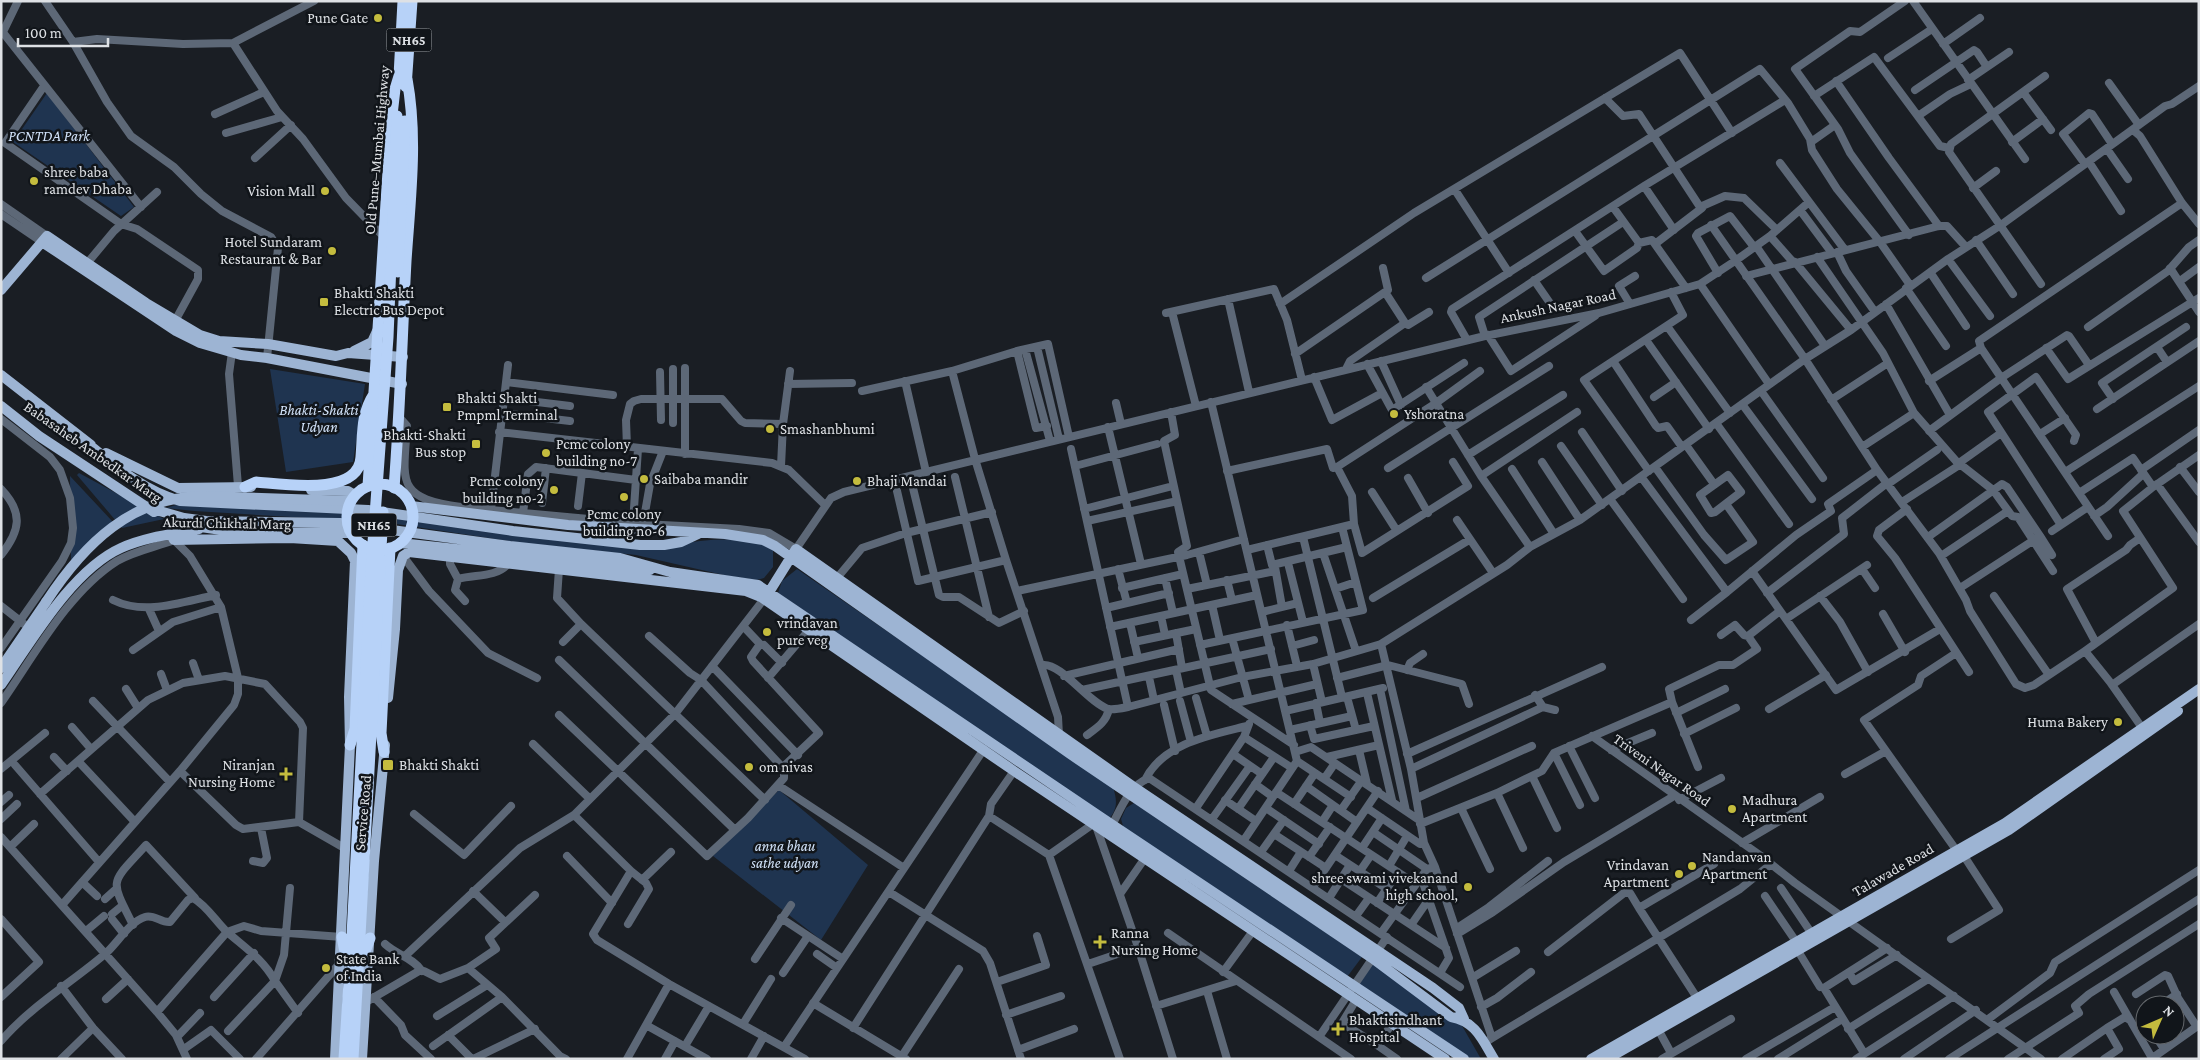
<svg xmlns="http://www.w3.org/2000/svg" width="2200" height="1060" font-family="'Crimson Pro',serif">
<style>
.green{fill:#1f3450}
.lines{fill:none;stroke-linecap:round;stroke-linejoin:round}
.minor{stroke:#5d6877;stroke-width:8}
.major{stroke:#9db4d3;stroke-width:10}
.highway{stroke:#b7d2f8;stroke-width:11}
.major-bridge{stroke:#9db4d3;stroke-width:10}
.highway-bridge{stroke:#b7d2f8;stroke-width:11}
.poi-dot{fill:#c4bc3e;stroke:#11151a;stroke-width:2}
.labels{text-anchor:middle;stroke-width:5;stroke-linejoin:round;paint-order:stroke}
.shield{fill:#11151a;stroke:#a0a4a8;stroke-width:1}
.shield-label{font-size:14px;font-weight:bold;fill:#dee1e5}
.poi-label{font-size:15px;fill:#dee1e5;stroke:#11151a;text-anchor:start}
.park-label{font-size:15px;font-style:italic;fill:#d2e3fa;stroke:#11151a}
.street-label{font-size:15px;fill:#dee1e5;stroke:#11151a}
</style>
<rect width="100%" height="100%" fill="#1a1e24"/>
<!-- green -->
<path class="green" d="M47,93l87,114 -13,9 -108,-74z
M270,369l95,15 -12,78 -67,10z
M79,473l85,46 -42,9 -45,-53z
M70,476l43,46 -42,41z
M186,502l172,9 313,34c28,-4 79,-13 102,5v17l-9,11 -7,2 -29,-4 -92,-21 -114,-12 -132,-20 -196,-12 -28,-3z
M797,569l316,218c4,13 5,21 -4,32l-331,-226 4,-12z
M779,790l89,75 -47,75 -108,-84z
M1134,803l6,4 222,150 -15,20 -223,-148 -3,-10 5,-11z
M1372,963l89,61 20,35h-18l-106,-74z"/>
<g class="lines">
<!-- minor -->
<path class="minor" d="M45,1l28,41 34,60 24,34 43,31 27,27 21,17 49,26 7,11 -11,110
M1905,1l-45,31 -10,-1 -55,38 43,60 12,24 59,82
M1913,1l112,158
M1,30l140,177
M2,34l16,-33
M73,42l24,-3 86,5 50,-1 81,-42
M233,43l44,68 26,28 43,59 39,40
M1943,44l37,-26
M1888,58l44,-29
M1968,80l41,-28
M1836,81l53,77 50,68
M2109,83l30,42
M44,86l-39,57 116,81 16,5 61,41v9l-23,42
M1915,90l59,-40 3,2 10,15
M2023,92l28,38
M1814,96l60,-39 66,89 9,2
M1605,98l18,18 16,-2 61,93 25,-11 19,2 33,32
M215,114l49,-22
M1918,116l32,-22 21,-10
M2133,130l7,6 42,67 17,21
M226,133l56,-16
M1811,142l24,-17
M2012,142l31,-23
M2107,149l21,30
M255,158l36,-33
M2089,162l32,49
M1780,163l65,87
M2085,164l-22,-30 26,-21 3,1 20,30
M1644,186l30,44
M1973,188l23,-17
M1455,190l54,83
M1,204l46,32
M1613,207l26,36 13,-3 34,48
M1800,210l32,43
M1,214l41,28
M1711,225l94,134 72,111 62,83 27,47 4,11 46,73 9,4 9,-3 51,-34 25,31 35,50
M1575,231l29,40 33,-23 2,-5
M1770,236l23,26
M1976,240l37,54
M1655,244l47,-36
M1756,246l69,100
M1837,252l9,19 29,41
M1817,257l66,96 31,60 42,48 37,29 19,26 6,1 35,54
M1948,259l42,57
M1795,262l56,68
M84,267l30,-36 43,-39
M1383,268l5,22 -3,2
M2170,268l29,44
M1930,272l36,54
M1718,273l-22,-37 2,-3 32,-17 24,31
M1746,276l193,-50h8l19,21
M1426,278l334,-209 28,34 22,36 2,11 25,39 43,53 30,43
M1534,280l18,26
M2180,281l19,-14
M1700,284l69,100
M2041,284l-92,-132 2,-8 94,-68
M1906,288l40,58
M1228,299l21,93
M1280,304l134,-91 266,-160 52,80
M1630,304l-11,-18 16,-10
M1886,304l64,111
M1172,312l24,94
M1166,313l108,-24 13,31 15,60
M1405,323l3,2 21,-13
M1667,326l63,87
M2088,327l80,-56 21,-24 10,-7
M1488,335l23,36 84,-55
M1485,336l-6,-19 144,-95
M1467,340l-16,-28 1,-3 192,-123 141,-86
M1646,340l63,89
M1037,347l22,92
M2157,347l10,15
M2046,348l22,31 131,-81
M1025,349l25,92
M1017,351l19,77 11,-2
M232,352l-3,22 9,112
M1295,354l90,-62 20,31 -55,38 -4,8
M1381,361l20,44
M1613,361l43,65 2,2 9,-2 15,21
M1367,364l25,46 72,-47
M508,365l-17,145 152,14 96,5 30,4 27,16 35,-51 13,-6 641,-156 114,-23 87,-25 14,-4 35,-23 35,-25 39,-34
M673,369v54
M952,371l23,88 31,101 52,157 1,18
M660,372l1,48
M1314,377l18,43 50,-27
M905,381l21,91
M1929,381l52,-33
M506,382l107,13
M788,384l64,-1
M1426,387l55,89 49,71
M862,391l90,-20 65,-20 31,-7 21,93
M1761,391l62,87
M1654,397l22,-15
M504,398l66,8
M2113,399l-11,-16 84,-56
M1831,400l57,-37
M1211,402l86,359 -53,79
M1116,403l5,21
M1742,404l70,95
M2097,409l102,-68
M1171,412l4,23 -11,6 23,105 -9,6 33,138 83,55
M502,413l68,8
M399,417l8,9c-4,57 -11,72 54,81 11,1 23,0 34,5
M1,419l49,38 10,13 10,28 3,30 -2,15 -9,18 -61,87
M1716,423l73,101
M1108,427l33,137
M1929,431l72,-53 66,-43 2,1 20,29
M499,432l273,31 17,7 36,35
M1582,432l40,59
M2040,434l25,-16
M1686,445l28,39
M1561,446l41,59
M627,447l-1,-27 4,-16 4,-3 7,-2h81l19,22 4,2 38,1 7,-53
M1862,447l52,-34
M1071,449l57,258
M685,454v-86
M1468,455l95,-60
M1542,462l38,58
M1959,463l42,-30
M781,466l2,-42
M1075,466l82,-22
M1337,467l99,-64 44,-32
M1655,467l49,68 22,25 27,-18 -27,-38
M2180,467l19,25
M1388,468l161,-102
M1512,469l42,65
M2141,470l58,-40
M1227,471l100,-22 6,19 4,-1 15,29 2,28 8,29 106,-67 -15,-24
M1649,471l-65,-91 99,-65 -12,-23
M2065,472l134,-86
M1728,475l13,17 -26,20 -4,1 -11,-18z
M1481,476l96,-64
M955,477l34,140
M1408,478l20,35
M1642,478l85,114 69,-57 35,-24 -3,-7 49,-34
M1888,484l49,-34
M2157,484l42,58
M913,488l26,107 4,2h16l40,26 25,-12
M1,489c23,24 19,42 0,66
M897,491l21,90 88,-21
M1372,492l25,39
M2079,493l54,-35 20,29
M1610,499l73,100
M1902,502l59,-38
M542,503l4,-35
M578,506l4,-33
M1084,509l85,-22
M1907,509l-28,21 -2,6 18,22 74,114
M523,513l5,-39 8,-7 100,13
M2094,516l13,-9 36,-33
M1457,520l36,53
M1087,521l86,-19
M633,523l5,-74
M643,524l7,-40 13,-33
M2061,525l-73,-113 48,-35 40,58 -2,6
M2052,531l36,-24
M2040,536l12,19
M2108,536l-127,-188 -2,-7 203,-138
M1303,537l39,160
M1928,537l74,-53 5,3 33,49 -80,52
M1267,545l5,20 75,-18
M1247,550l107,-26
M1199,552l8,33
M1323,553l33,98
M403,556l26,35 59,62 49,25
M450,556v8l8,15
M1941,556l67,-45
M1288,563l15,59
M1275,567l7,40
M559,569l-2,29 24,26 -18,18
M1118,569l9,34
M1862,569l13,19
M1752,571l84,119 104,-61
M837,578l25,-30 44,-15 86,-21
M1165,578l8,35
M1227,580l5,20
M1122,588l61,-14
M1187,589l88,-18
M1335,589l21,-7
M1017,591l170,-36 57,-16
M1767,593l77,-59 -2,-16 45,-35
M1820,596l20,26 28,50
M1994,596l55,79
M1373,598l96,-58
M113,600c32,16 69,2 103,-5
M465,601l-10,-11 3,-11c18,-5 37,-1 50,-15
M1212,605l8,35
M1,606l23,18
M1106,608l63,-15
M149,609l10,22
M1262,612l36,-9
M1883,614l22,38
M1161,616l4,19
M1786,619l81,-54
M1691,620l36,-28
M1130,623l8,35
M581,624l184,176
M1287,625l10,41
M744,627l16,17 -9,13 2,4 66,72 -36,34
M1110,627l147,-32
M1176,633l6,35
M1721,635l14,-10 9,10 4,1
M1232,638l17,62
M1134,642l62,-13
M2096,643l-29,-54 59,-39 4,-5 10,-7
M1381,644l30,125 13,74 11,24 57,171 -8,5
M764,645l18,18
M1200,645l163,-35 -21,-83
M1292,646l22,-6
M133,650l40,-28 48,-15
M2085,651l88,-63 -50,-77 30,-24 46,-32
M1956,653l-35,23 -3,9 -54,35 95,134
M559,660l176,170
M193,663l6,17
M1313,664l9,38
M1043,665c18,-2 45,37 65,44 6,1 15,-1 20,-2l114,-30 71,-13 68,-20 126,-79 23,-18 50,-27 225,-161 46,-29 97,-71 53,-34 164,-119 7,-2 27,-18
M712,666l86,89
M1176,670l5,23
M1407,670l3,-7 13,-9
M161,674l6,16
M1064,676l115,-27
M1149,677l5,23
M768,678l40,-47
M1337,678l51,-13 74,19 7,20
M2112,685l87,-61
M126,689l12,19
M1380,689l26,122
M1082,690l189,-41
M1367,693l25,107
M1535,695l8,12 12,3
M1347,697l9,33
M1196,698l11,38
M93,701l77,81
M1180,701l11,41
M1672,702l-3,-13 50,-24h14l24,-16 -9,-13 32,-25
M1,703c33,-47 67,-111 116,-142 17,-10 39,-14 57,-21l16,16 31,51 17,71v16l-4,11 -54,66 -118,134
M1316,703l4,20
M1232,704l85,-20
M1164,705l11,46
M1769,709l57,-34
M1285,711l98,-23
M1676,713l49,-24
M559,715l148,141 41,-38 36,-40v-9l-83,-89 -11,-7 -41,-37
M1310,725l4,14 60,-13
M72,727l19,22
M1290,730l62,-14
M1684,734l52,-26
M1087,735c11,-8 19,-13 22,-26
M1592,736l169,120 34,27 246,176
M1244,737l48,31
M533,744l56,54
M1569,746l26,52
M1359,750l8,34
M1611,750l41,-17
M1295,752l16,-5 108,73
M1554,753l26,52
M1233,754l29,20
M1407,754l195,-87
M54,757l13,14
M1327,757l52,-12
M78,761l57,61
M1297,761l54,36
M15,765l84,97
M1,769l44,-36
M1411,769l132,-62
M180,771l56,54 7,4 56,-7 47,27
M1845,774l41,-23
M1532,776l25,52
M1324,779l11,-16
M1145,780c18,-37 66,-45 102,-54
M1255,784l18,13
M778,785l126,83
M1306,786l51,36
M1276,792l140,92
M1497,793l26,55
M40,794l108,-94 35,-17 42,-7 40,8 35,38 3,6 -4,94
M1417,798l115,-52
M1225,800l31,21
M1679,800l42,-22
M1,802l8,-7
M1294,804l21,-31
M1196,808l48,-71 5,-13
M1266,808l53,36
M1367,808l53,36 4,-1
M1461,808l29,61
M1238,809l36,-52
M1341,810l21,-30
M414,814l50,41 47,-49
M574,815l57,56 -38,63 4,6 72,44 136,75
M989,816l60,39 71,204
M1,819l16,-15
M1212,819l38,-53
M1322,822l11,-17
M1420,824l77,-31 45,-22 12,-18 118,-51 26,65
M1096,826l42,121 35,112
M1110,829c10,-18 18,-43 39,-51l311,209
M1373,832l54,37
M1274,834l52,34
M1,837l156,175 19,23 11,24
M1742,843l78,-46
M10,847l24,-23
M1362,848l20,-30
M1261,852l23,-32
M1049,855l44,-31
M1335,855l52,34
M567,856l45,47
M1309,857l21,-30
M253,861l10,2 4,-5 -6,-30
M1389,866l18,-30
M1289,871l12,-19
M1360,871l11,-16
M1421,877l28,81 -9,15
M1341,879l105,69
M642,880l29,-28
M82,882l15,14
M1313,887l65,-96
M290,888l-6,67 -9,26 23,32
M1781,888l31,46
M473,891l32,31
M889,892l94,59 7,12 31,96
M1120,894l25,-36
M1765,896l32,47
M1329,898l21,-33
M105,899l10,-9
M1377,903l21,-31
M112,914l11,-9
M1356,916l13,-18
M781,918l62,41
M1,919l38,43 -38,35
M112,919l12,15
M628,924l21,-35 -3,-6 -15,-12
M133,925c-24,-48 -23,-40 13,-80l49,53
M1411,925l18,-26
M1457,928l32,-21 59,-46
M86,931l18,-15
M1168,933l183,126
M1381,933l46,-64 8,-2
M1457,934l36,-22 71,-50 110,-66
M1951,939l48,-29 -35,-54
M385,944c12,11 27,13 37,27
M1798,951l22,36
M1548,952l76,-59h6l9,15
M817,954l20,14
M405,956l115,-108 54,-33 101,-101 89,-115
M755,959l36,-54
M1088,964l50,-17
M468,968l34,29 58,59 6,3
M1223,972l30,-41
M1849,972l5,9 43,-26
M783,973l25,-37
M1472,978l44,-27
M997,982l49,-17 -9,-29
M61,986l32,42 29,31
M1207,991l20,68
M2114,992l38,66
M2136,994l29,-19 3,1 10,22 19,29
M214,997l40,-44
M374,997l27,28 4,10 26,24
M106,999l22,-20
M1356,1000l-14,23 35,22 15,-21
M1699,1001l-60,-93 75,-44
M366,1002l53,-31h5l16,8 28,-11 28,-19 -7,-11 46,-43
M813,1003l93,56
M2161,1005l16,-11
M1156,1006l80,-25
M1481,1007l16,-9 34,-26
M157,1012l70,-80 17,-6 17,5 81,6
M1006,1015l55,-19
M437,1016l50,-31
M2144,1016l1,-1
M1987,1020l63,-47 5,-11 144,-92
M743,1024l28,-45
M646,1025l61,34
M853,1028l136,-212 2,-12 23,-33
M2107,1028l18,-11 5,3
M1848,1029l80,-50
M1659,1031l12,22
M448,1035l24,24
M2155,1035l9,14
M177,1037l23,-24
M1319,1037l68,-100
M1492,1038l248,-149 31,-25
M1,1041c30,-35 70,-58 104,-87 12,-10 24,-32 40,-37 9,-3 16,6 25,5l18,-22 5,-2c13,7 22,22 33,33 18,16 37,28 49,50l-47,50
M1377,1045l20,14
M433,1046l69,-49
M685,1046l24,-40
M784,1047l200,-298
M184,1049l27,-19 29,29
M1018,1050l56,-21
M1864,1053l-40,-65 63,-40
M902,1056l57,-87
M61,1059l32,-31
M256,1059l84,-96
M473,1059l62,-30
M627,1059l42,-75
M665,1059l10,-18
M751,1059l13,-23
M1662,1059l69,-40
M1746,1059l89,-52
M1778,1059l64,-40
M1856,1059l98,-63
M1904,1059l72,-49
M1949,1059l250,-160
M2008,1059l71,-46 -4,-7 14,-12 110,-70
M2062,1059l45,-31 12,21 -15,10
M2151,1059l48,-34"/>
<!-- major -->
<path class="major" d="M42,242l134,89 24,12 41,12 26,3 135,26
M1,290l46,-54 99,67 54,32 19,6 49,3 68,12 12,-3 55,4
M354,351l18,-9 5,-11
M1,375l90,70
M1,406l38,30 115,76
M87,443c28,23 57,48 93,58l188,9 145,21 127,14h24l17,-3 17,-8
M106,453l72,35 73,-1
M311,490l37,1 7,4
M411,506l157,19 157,9 38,6 12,6 295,208 302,204 79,59c24,4 31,22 43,42
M149,508l35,10 22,3 134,2 170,23 110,12 50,14 88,13 344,233 362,241
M186,524c49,12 113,8 165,9
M171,534l3,6 116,-2 48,3 13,12 4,8 -6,136 1,48 -15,314
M400,543l250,27
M766,597l30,-48 338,238 299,201 26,20 5,11
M1,668l45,-66
M1,685c30,-43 71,-115 120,-137 24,-11 52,-14 78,-19
M388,698l7,-69 3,-59 5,-14 6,-4 337,39 15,6 253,174 431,288
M362,1059l12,-198 11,-116
M1591,1059l414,-236 194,-134
M1607,1059l402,-229 169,-119"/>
<!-- highway -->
<path class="highway" d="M406,87l6,-86
M368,486l23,-362 4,-35 4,-13 4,-75
M245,487l11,-5c27,2 103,15 105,-25 2,-24 0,-43 13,-63
M394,488c6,-76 8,-152 12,-227 4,-60 12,-123 1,-182
M350,745l5,-16 8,-184
M384,752l-3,-19 9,-185
M342,937l4,20
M363,957l7,-19
M344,1059l8,-124
M353,1059l7,-123"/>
<!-- major-bridge -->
<path class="major-bridge" d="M46,602c38,-58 86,-106 159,-106l146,5"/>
<!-- highway-bridge -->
<path class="highway-bridge" d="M398,272l7,-151
M347 517a33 33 0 1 1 66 0a33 33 0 1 1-66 0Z
M352,935l19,-365 17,-233 9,-221
M360,936l23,-424"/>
</g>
<!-- markers -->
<g class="poi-dot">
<circle cx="378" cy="18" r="5"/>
<circle cx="34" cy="181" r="5"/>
<circle cx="325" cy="191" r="5"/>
<circle cx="332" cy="251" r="5"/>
<rect x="319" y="297" width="10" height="10" rx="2.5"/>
<rect x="442" y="402" width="10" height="10" rx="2.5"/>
<circle cx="1394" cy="414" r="5"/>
<circle cx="770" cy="429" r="5"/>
<rect x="471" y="439" width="10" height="10" rx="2.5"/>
<circle cx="546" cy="453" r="5"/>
<circle cx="644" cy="479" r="5"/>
<circle cx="857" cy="481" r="5"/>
<circle cx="554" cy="490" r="5"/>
<circle cx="624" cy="497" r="5"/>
<circle cx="767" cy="632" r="5"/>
<circle cx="2118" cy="722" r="5"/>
<rect x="382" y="759" width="12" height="12" rx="2.5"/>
<circle cx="749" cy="767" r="5"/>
<path d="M283.5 766.5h5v5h5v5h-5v5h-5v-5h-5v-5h5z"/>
<circle cx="1732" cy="809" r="5"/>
<circle cx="1692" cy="866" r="5"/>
<circle cx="1679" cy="874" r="5"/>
<circle cx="1468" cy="887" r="5"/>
<path d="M1097.5 934.5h5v5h5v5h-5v5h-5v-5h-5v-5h5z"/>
<circle cx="326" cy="968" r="5"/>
<path d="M1335.5 1021.5h5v5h5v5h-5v5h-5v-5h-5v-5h5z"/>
</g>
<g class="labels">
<!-- shield labels -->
<g class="shield">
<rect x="386.5" y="28.5" width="45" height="23" rx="4"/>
<rect x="351.5" y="513.5" width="45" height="23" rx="4"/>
</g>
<g class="shield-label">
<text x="409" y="45">NH65</text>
<text x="374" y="530">NH65</text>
</g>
<!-- poi labels -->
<g class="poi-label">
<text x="368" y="23" text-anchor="end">Pune Gate</text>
<text x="44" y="177">shree baba<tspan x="44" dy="17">ramdev Dhaba</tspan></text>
<text x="315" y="196" text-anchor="end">Vision Mall</text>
<text x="322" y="247" text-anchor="end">Hotel Sundaram<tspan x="322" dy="17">Restaurant &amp; Bar</tspan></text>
<text x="334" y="298">Bhakti Shakti<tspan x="334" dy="17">Electric Bus Depot</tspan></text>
<text x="457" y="403">Bhakti Shakti<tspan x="457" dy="17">Pmpml Terminal</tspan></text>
<text x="1404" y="419">Yshoratna</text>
<text x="780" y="434">Smashanbhumi</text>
<text x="466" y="440" text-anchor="end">Bhakti-Shakti<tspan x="466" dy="17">Bus stop</tspan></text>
<text x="556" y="449">Pcmc colony<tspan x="556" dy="17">building no-7</tspan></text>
<text x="654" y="484">Saibaba mandir</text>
<text x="544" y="486" text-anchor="end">Pcmc colony<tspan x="544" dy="17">building no-2</tspan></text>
<text x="867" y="486">Bhaji Mandai</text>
<text x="624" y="519" text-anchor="middle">Pcmc colony<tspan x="624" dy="17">building no-6</tspan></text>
<text x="777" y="628">vrindavan<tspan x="777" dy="17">pure veg</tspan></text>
<text x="2108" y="727" text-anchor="end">Huma Bakery</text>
<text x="275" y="770" text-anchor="end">Niranjan<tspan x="275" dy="17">Nursing Home</tspan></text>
<text x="399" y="770">Bhakti Shakti</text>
<text x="759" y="772">om nivas</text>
<text x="1742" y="805">Madhura<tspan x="1742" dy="17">Apartment</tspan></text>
<text x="1702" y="862">Nandanvan<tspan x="1702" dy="17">Apartment</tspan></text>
<text x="1669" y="870" text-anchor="end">Vrindavan<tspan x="1669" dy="17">Apartment</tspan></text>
<text x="1458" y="883" text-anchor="end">shree swami vivekanand<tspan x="1458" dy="17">high school,</tspan></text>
<text x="1111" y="938">Ranna<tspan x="1111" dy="17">Nursing Home</tspan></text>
<text x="336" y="964">State Bank<tspan x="336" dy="17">of India</tspan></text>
<text x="1349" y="1025">Bhaktisindhant<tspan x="1349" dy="17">Hospital</tspan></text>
</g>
<!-- park labels -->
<g class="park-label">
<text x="49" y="141">PCNTDA Park</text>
<text x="319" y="415">Bhakti-Shakti<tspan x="319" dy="17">Udyan</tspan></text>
<text x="785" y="851">anna bhau<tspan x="785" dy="17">sathe udyan</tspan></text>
</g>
<!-- street labels -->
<g class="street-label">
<text transform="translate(377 150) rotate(-85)" y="5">Old Pune–Mumbai Highway</text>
<text transform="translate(1558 306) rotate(-12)" y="5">Ankush Nagar Road</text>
<text transform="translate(93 452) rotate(35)" y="5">Babasaheb Ambedkar Marg</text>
<text transform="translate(227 523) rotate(1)" y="5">Akurdi Chikhali Marg</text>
<text transform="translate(1662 770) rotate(35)" y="5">Triveni Nagar Road</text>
<text transform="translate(363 813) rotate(-85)" y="5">Service Road</text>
<text transform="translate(1893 870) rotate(-30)" y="5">Talawade Road</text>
</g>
</g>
<!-- border -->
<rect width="2200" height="1060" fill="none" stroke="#dee1e5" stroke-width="5"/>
<!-- north arrow -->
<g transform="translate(2160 1020) rotate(45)"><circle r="24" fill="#11151a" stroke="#63676b"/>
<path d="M0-4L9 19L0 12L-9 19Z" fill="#c4bc3e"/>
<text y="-8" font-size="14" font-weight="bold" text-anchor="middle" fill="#dee1e5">N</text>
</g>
<!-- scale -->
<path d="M18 38v8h90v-8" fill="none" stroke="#dee1e5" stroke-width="2.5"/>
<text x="25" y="38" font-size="15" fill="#dee1e5" stroke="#11151a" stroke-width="4" paint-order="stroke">100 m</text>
</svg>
